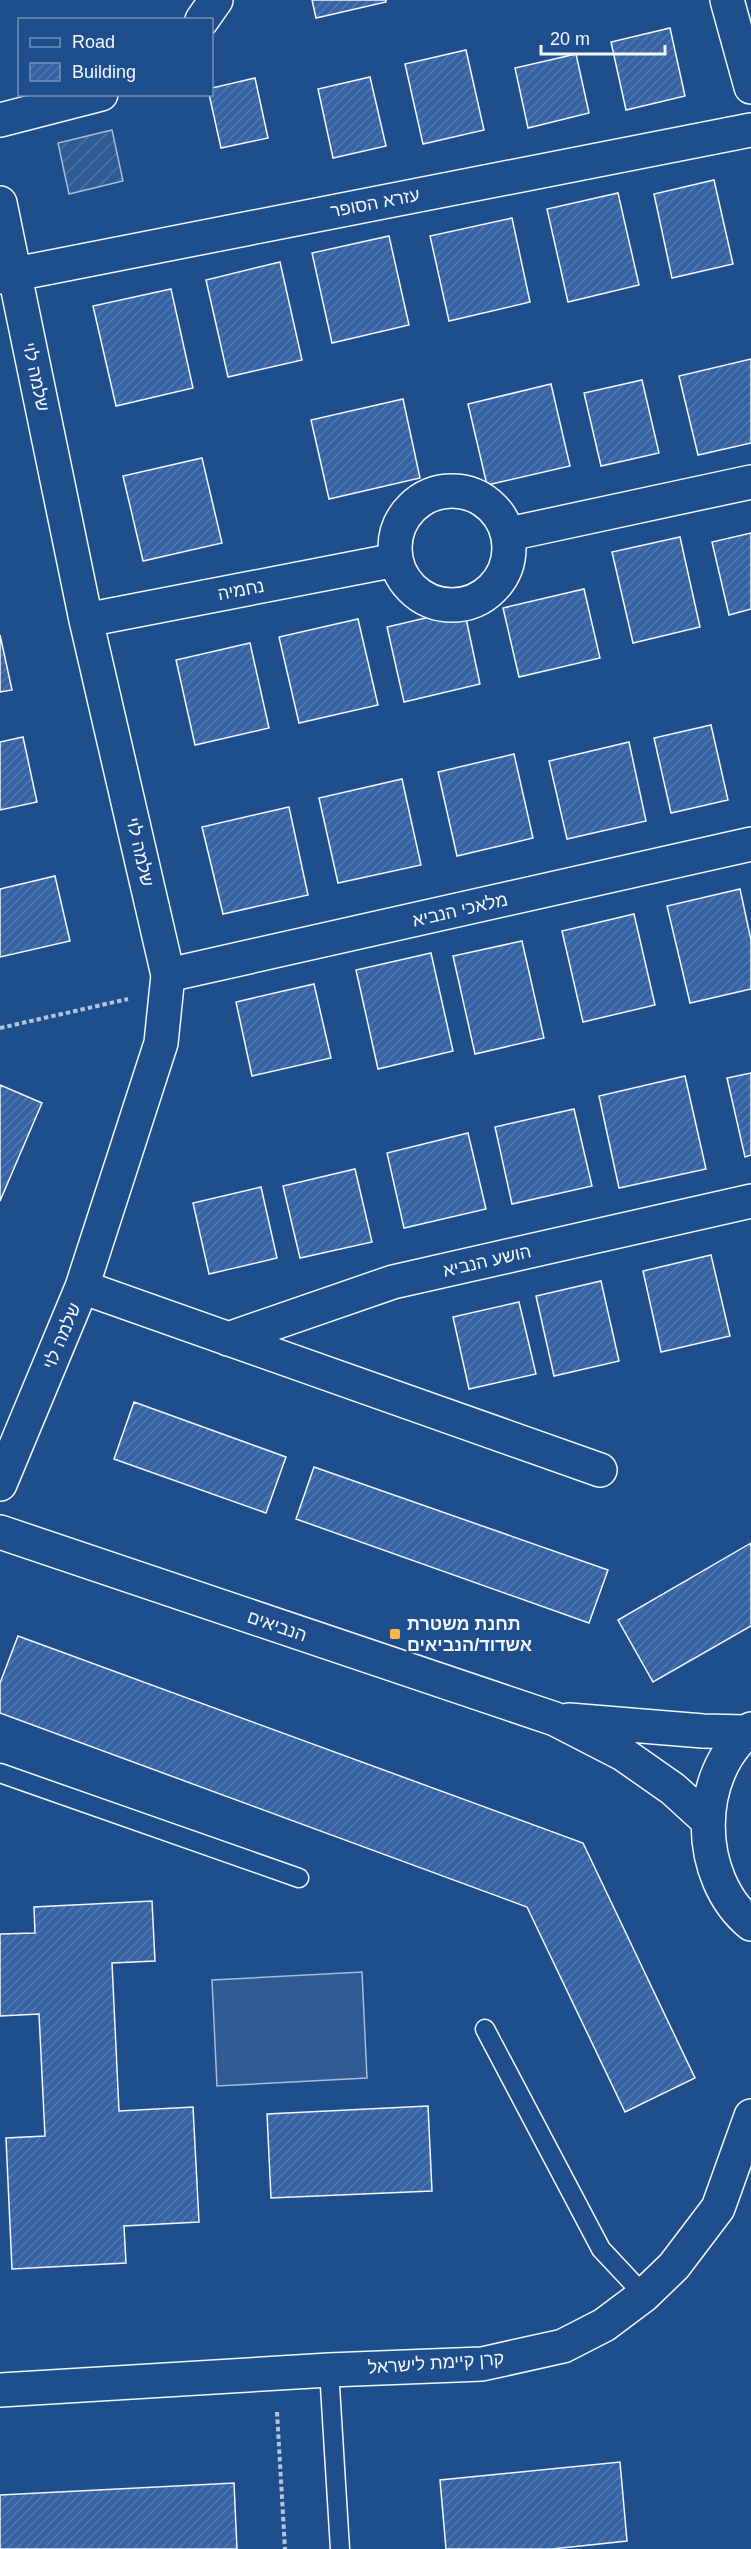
<svg xmlns="http://www.w3.org/2000/svg" width="751" height="2549" font-family="Helvetica,'Noto Sans Hebrew',sans-serif">
<style>
.garden{fill:url(#garden-furrows);stroke:#a8bbd7;stroke-width:1.5}
.pitch{fill:#305b95;stroke:#a8bbd7;stroke-width:1.5}
.building{fill:url(#building-hatch);stroke:#f2f6ff;stroke-width:1.5}
.lines{fill:none;stroke-linecap:round;stroke-linejoin:round}
.lane-casing{stroke:#f2f6ff;stroke-width:21}
.street-casing{stroke:#f2f6ff;stroke-width:36}
.secondary-casing{stroke:#f2f6ff;stroke-width:36}
.path{stroke:#b3c4dc;stroke-width:4;stroke-dasharray:4.5 3;stroke-linecap:butt}
.lane{stroke:#1f4e8c;stroke-width:18}
.street{stroke:#1f4e8c;stroke-width:33}
.secondary{stroke:#1f4e8c;stroke-width:33}
.poi-dot{fill:#ffb74d;stroke:#1f4e8c;stroke-width:2}
.labels{text-anchor:middle;stroke-width:4.5;stroke-linejoin:round;paint-order:stroke}
.street-label{font-size:18px;fill:#f2f6ff;stroke:#1f4e8c}
.poi-label{font-size:18px;font-weight:bold;fill:#f2f6ff;stroke:#1f4e8c;text-anchor:start}
</style>
<defs>
<pattern id="garden-furrows" width="10" height="10" patternUnits="userSpaceOnUse" patternTransform="scale(1.5)"><rect width="10" height="10" fill="#305b95"/><path d="M-1 1l2-2M0 10L10 0M9 11l2-2" fill="none" stroke="#4e73a5"/></pattern>
<pattern id="building-hatch" width="6" height="6" patternUnits="userSpaceOnUse" patternTransform="scale(1.5)"><rect width="6" height="6" fill="#3563a3"/><path d="M-1 1l2-2M0 6l6-6M5 7l2-2" fill="none" stroke="#537ab1"/></pattern>
</defs>
<rect width="100%" height="100%" fill="#1f4e8c"/>
<!-- garden -->
<path class="garden" d="M112,130l11,51 -54,13 -11,-51z"/>
<!-- pitch -->
<path class="pitch" d="M362,1972l5,106 -150,8 -5,-106z"/>
<!-- building -->
<path class="building" d="M312,0h74v2l-70,16z
M670,28l15,68 -59,14 -15,-68z
M466,50l18,80 -61,14 -18,-80z
M576,54l13,59 -61,15 -13,-60z
M370,77l16,69 -53,12 -15,-69z
M255,78l13,60 -47,10 -12,-54h3v-6z
M714,180l19,84 -61,14 -18,-84z
M618,193l21,92 -71,17 -21,-93z
M512,218l18,84 -81,19 -19,-85z
M389,236l20,89 -77,18 -20,-90z
M280,262l22,98 -74,17 -22,-97z
M171,289l22,99 -77,18 -23,-100z
M751,359v84l-53,12 -19,-79z
M642,380l17,73 -58,13 -17,-73z
M551,384l19,82 -83,19 -19,-81z
M403,399l17,79 -91,21 -18,-79z
M202,458l20,85 -79,18 -20,-85z
M751,533v76l-22,6 -17,-73z
M680,537l20,90 -67,16 -21,-91z
M584,589l16,69 -81,19 -16,-69z
M464,609l16,75 -76,18 -17,-75z
M358,619l20,86 -79,18 -20,-86z
M0,635l12,55 -12,2z
M250,643l19,85 -74,17 -19,-85z
M711,725l17,75 -57,13 -17,-75z
M23,737l14,65 -37,8v-68z
M629,742l17,79 -79,18 -18,-78z
M514,754l19,84 -76,18 -19,-84z
M402,779l19,86 -83,18 -19,-85z
M289,807l19,88 -85,19 -21,-87z
M55,876l15,65 -70,16v-68z
M740,889l11,51v49l-61,14 -23,-97z
M634,914l21,91 -72,17 -21,-91z
M522,941l22,97 -69,16 -22,-98z
M431,953l22,98 -75,18 -22,-99z
M314,984l17,74 -79,18 -16,-74z
M751,1073v82l-6,2 -18,-79z
M685,1076l21,93 -87,19 -20,-92z
M0,1085l42,18 -42,98z
M574,1109l18,77 -80,18 -17,-77z
M468,1133l18,76 -82,19 -17,-75z
M355,1169l17,73 -72,16 -17,-72z
M261,1187l16,71 -68,16 -16,-71z
M711,1255l19,81 -69,16 -18,-81z
M601,1281l18,80 -65,15 -18,-80z
M519,1302l17,72 -67,15 -16,-72z
M134,1402l152,55 -20,56 -152,-54z
M314,1467l294,103 -19,53 -293,-104z
M751,1543v83l-98,56 -35,-62z
M18,1636l565,207 112,235 -70,34 -98,-205 -527,-194v-30z
M152,1901l3,60 -43,2 7,148 74,-4 6,115 -75,4 2,37 -114,6 -6,-131 39,-2 -6,-122 -39,2v-82l35,-1 -1,-26z
M428,2106l4,85 -161,7 -4,-84z
M620,2462l7,79 -75,8h-106l-6,-69z
M234,2483l3,66h-237v-54z"/>
<g class="lines">
<defs>
<path id="lane" d="M0,1773l299,105
M485,2029l116,220 43,46
M329,2370l11,179"/>
<path id="street" d="M202,20l14,-20
M0,120l101,-26
M0,203l86,417 82,355 -7,68 -79,244 -82,197
M0,277l751,-147
M395 548a57 57 0 1 1 114 0a57 57 0 1 1-114 0Z
M509,534l242,-52
M86,620l310,-60
M168,975l583,-131
M82,1287l518,183
M228,1339l165,-57 358,-81"/>
<path id="secondary" d="M727,0l24,87
M0,1532l555,187 68,35 50,35 34,31
M569,1720l134,11 44,1
M751,1729c-58,46 -56,149 0,195
M0,2390l329,-20 153,-6 81,-18 41,-21 40,-30 30,-29 44,-58 33,-92"/>
</defs>
<!-- lane casing -->
<use href="#lane" class="lane-casing"/>
<!-- street casing -->
<use href="#street" class="street-casing"/>
<!-- secondary casing -->
<use href="#secondary" class="secondary-casing"/>
<!-- path -->
<path class="path" d="M0,1028l128,-29
M277,2412l8,137"/>
<!-- lane -->
<use href="#lane" class="lane"/>
<!-- street -->
<use href="#street" class="street"/>
<!-- secondary -->
<use href="#secondary" class="secondary"/>
</g>
<!-- markers -->
<rect class="poi-dot" x="389" y="1628" width="12" height="12" rx="3"/>
<g class="labels">
<!-- street labels -->
<g class="street-label">
<text transform="translate(375 203) rotate(-11)" y="6">עזרא הסופר</text>
<text transform="translate(36 377) rotate(78)" y="6">שלמה לוי</text>
<text transform="translate(241 590) rotate(-11)" y="6">נחמיה</text>
<text transform="translate(140 852) rotate(77)" y="6">שלמה לוי</text>
<text transform="translate(460 910) rotate(-13)" y="6">מלאכי הנביא</text>
<text transform="translate(487 1261) rotate(-13)" y="6">הושע הנביא</text>
<text transform="translate(62 1336) rotate(-67)" y="6">שלמה לוי</text>
<text transform="translate(277 1626) rotate(19)" y="6">הנביאים</text>
<text transform="translate(436 2363) rotate(-4)" y="6">קרן קיימת לישראל</text>
</g>
<!-- poi labels -->
<g class="poi-label">
<text x="407" y="1630">תחנת משטרת<tspan x="407" dy="21">אשדוד/הנביאים</tspan></text>
</g>
</g>
<!-- legend -->
<rect x="18" y="18" width="195" height="78" fill="#1f4e8c" stroke="#7391ba" stroke-width="1.5"/>
<rect x="30" y="38" width="30" height="9" fill="#1f4e8c" stroke="#7391ba" stroke-width="1.5"/>
<text x="72" y="48" font-size="18" fill="#f2f6ff">Road</text>
<rect x="30" y="63" width="30" height="18" fill="url(#building-hatch)" stroke="#7391ba" stroke-width="1.5"/>
<text x="72" y="78" font-size="18" fill="#f2f6ff">Building</text>
<!-- scale -->
<path d="M541 45v9h124v-9" fill="none" stroke="#f2f6ff" stroke-width="3"/>
<text x="550" y="45" font-size="18" fill="#f2f6ff" stroke="#1f4e8c" stroke-width="4.5" paint-order="stroke">20 m</text>
</svg>
